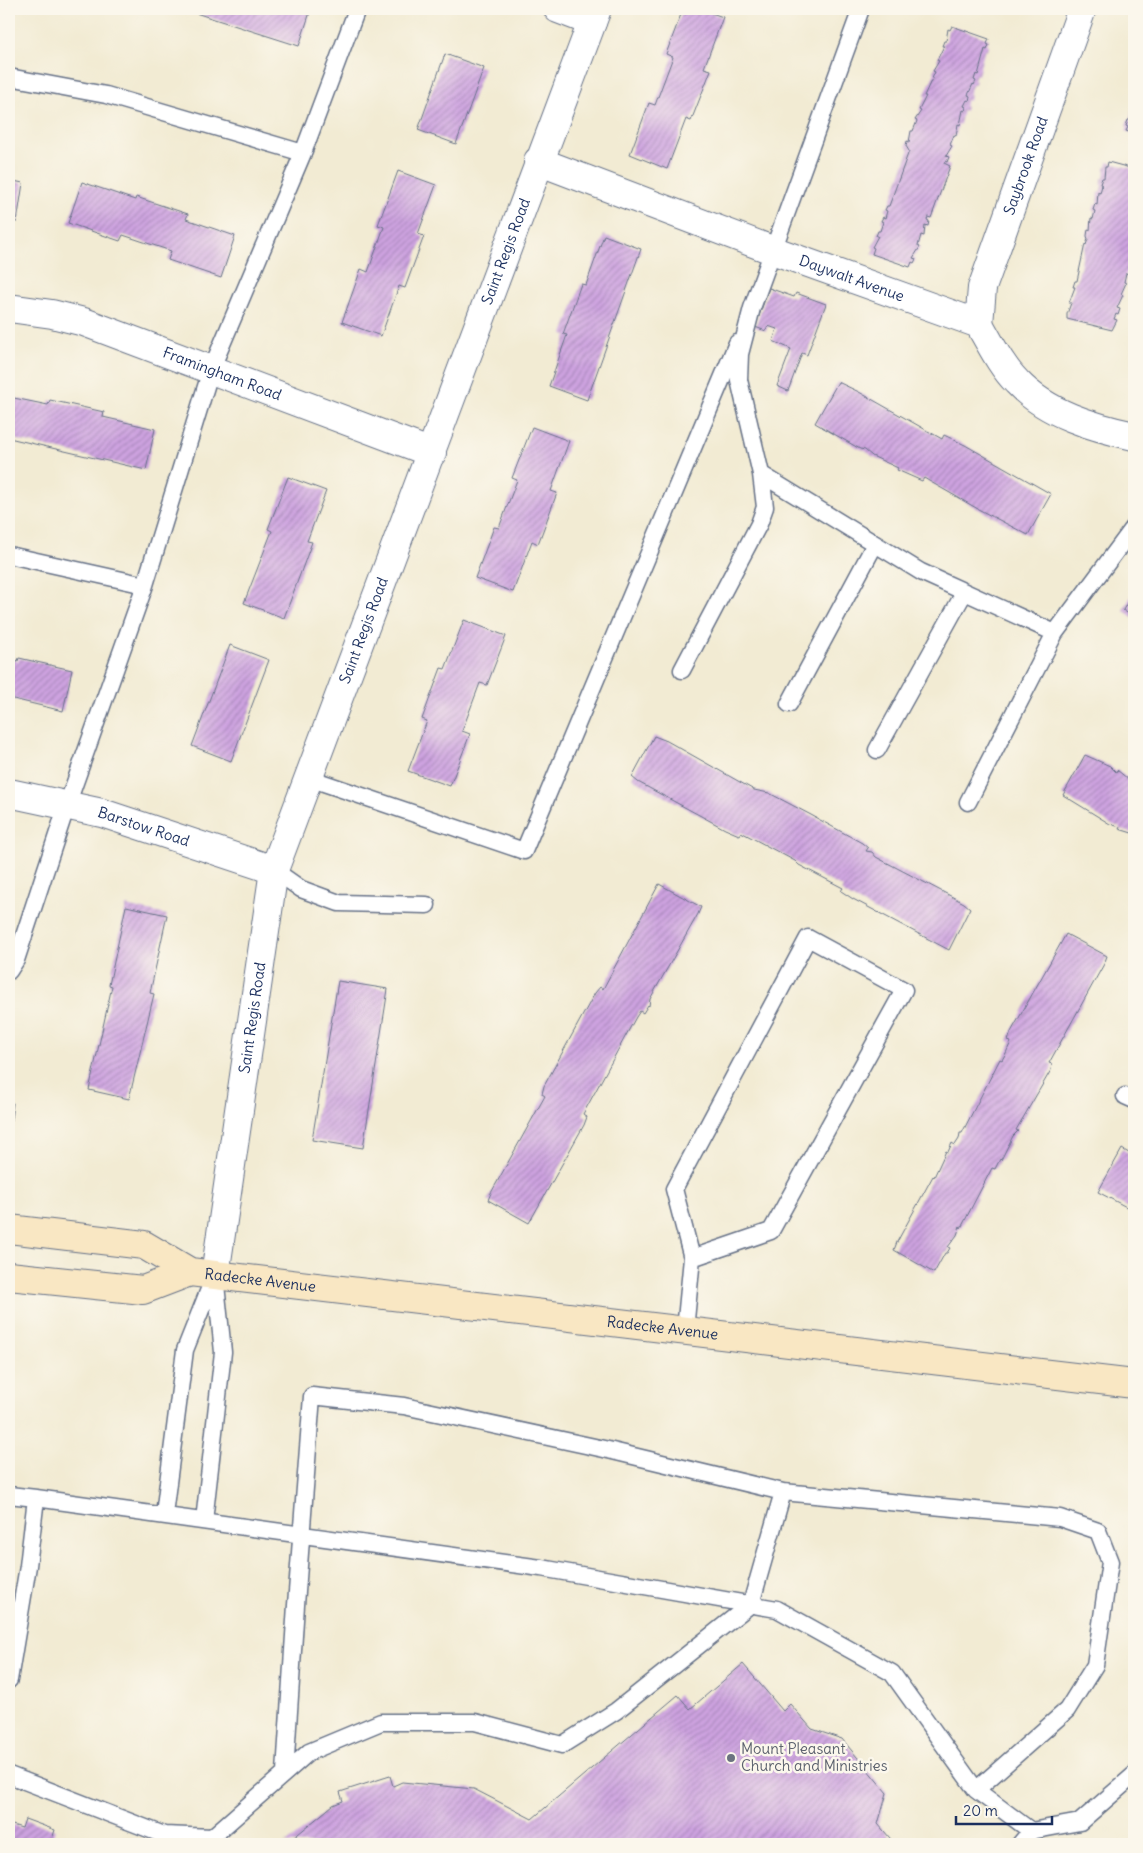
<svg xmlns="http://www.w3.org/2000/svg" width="1143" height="1853" font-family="Delius,sans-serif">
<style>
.building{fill:url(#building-hatch)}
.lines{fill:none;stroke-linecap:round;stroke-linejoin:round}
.lane-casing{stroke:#667187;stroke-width:19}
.street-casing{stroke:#667187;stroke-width:30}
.secondary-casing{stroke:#667187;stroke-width:30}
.lane{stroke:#fff;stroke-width:16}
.street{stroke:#fff;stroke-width:28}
.secondary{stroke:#f9e7c3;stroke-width:28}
.worship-dot{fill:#6b7280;stroke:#fbf7ec;stroke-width:2}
.labels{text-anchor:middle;stroke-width:5;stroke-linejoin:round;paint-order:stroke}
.street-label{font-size:15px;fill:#1b2f5e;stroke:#fbf7ec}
.worship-label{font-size:15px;fill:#5b616d;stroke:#fbf7ec;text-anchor:start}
</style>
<defs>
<pattern id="building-hatch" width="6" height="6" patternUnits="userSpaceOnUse" patternTransform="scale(1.25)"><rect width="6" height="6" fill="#cea3e0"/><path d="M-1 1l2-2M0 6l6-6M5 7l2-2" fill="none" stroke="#a685b9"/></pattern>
</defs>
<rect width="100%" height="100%" fill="#fbf7ec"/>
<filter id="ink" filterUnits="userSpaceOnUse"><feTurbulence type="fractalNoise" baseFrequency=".02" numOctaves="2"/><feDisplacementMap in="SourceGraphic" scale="10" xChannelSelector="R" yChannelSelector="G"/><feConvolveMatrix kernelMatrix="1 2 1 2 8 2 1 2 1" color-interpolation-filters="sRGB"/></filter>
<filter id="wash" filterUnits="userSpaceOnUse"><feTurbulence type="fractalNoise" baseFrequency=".0096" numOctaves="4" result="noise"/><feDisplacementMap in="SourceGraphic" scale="20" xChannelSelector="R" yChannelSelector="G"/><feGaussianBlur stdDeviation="1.12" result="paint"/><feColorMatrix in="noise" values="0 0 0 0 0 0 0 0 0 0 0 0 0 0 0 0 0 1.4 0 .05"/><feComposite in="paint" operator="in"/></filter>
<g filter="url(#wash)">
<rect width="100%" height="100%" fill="#f2ebd3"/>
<g id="blocks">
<!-- building -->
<path class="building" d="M183,9h128l-12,37z
M683,9h17l23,8 -19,51 7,2 -20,51 -5,-2 -19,50 -37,-15 19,-51 6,2 18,-48 -7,-3z
M952,26l37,13 -2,5 2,1 -2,5 -2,-1 -7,26 -2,-1 -2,6 2,1 -2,4 -1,-1 -5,11 2,1 -1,5 -2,-1 -3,6 2,1 -1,4 -2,-1 -3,15 -2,-1 -2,12 -2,-1 -4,10 2,1 -6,10 3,1 -2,5 -2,-1 -1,2 6,3 -19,52 -3,-1 -1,3 2,1 -1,5 -3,-1 -1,11 -3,-1 -3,11 2,1 -7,11 3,1 -2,4 -2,-1 -2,5 -38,-13 2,-6 -2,-1 6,-11h-2l2,-5h2l3,-9 -2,-1 2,-4 2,1 2,-7 -2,-1 2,-4h2l20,-55 -3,-5 1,-5 2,1 2,-11h2l4,-10 -2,-1 6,-9 -2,-1 7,-14h-2l11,-24 -2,-1 6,-10 -2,-1 7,-14h-2l2,-5h2l2,-12 2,1z
M445,54l39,14 -28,76 -38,-14z
M1132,108l2,1v25l-8,-3 2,-4 -2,-1 2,-6h2z
M1108,162l26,7v74l-3,14 2,1 -1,5h-3v11l-3,-1 -2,9 2,1 -5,11 2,1 -6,13 3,1 -2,6 -2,-1 -2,5 3,1 -5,10 -45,-11v-5l4,-11h-2l6,-16h-2l2,-6h2l8,-37 1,1 2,-6 -1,-3 1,-7 2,1 1,-12 2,1 2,-8 -2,-1 2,-6 2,1 1,-13 2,1 2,-8 -2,-1 2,-6h2l1,-11h2z
M398,171l38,14 -18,49 6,2 -19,52 -6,-2 -18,50 -39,-14 19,-53 7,3 16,-45 -6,-2z
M9,180l14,3 -6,39 -8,-1z
M82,182l53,18 1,-3 52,17 -2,5 49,17 -14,42 -53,-18 3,-9 -48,-16 -3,6 -52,-18z
M604,235l37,14 -54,151 -38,-14 18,-51 -4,-1 18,-50 5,1z
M769,288l25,9 2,-4 30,11 -19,51 -5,-2 -14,38 -11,-5 14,-37 -18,-8 4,-12 -9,-3 -2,5 -11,-4z
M838,382l21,10 83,47 2,-4 21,10 86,49 -23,41 -50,-26 -49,-28 -5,-3 -2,3 -25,-11 1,-2 -26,-12 -7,-6 -5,-1 -45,-26z
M9,397l39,8 2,-5 54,12 -1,5 52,12 -9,41 -137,-32z
M532,427l37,14 -18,50 6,2 -19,51 -6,-3 -19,51 -38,-14 19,-51 5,1 18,-48 -5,-2z
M288,477l38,14 -19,50 5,1 -28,76 -40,-15 28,-72 -4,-2z
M1134,591v27l-11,-8z
M464,620l42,16 -19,49 -7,-2 -18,48 8,3 -20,52 -42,-15 19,-50 -5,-2 19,-51 4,1z
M230,645l39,15 -38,101 -39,-15z
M9,658l9,3 1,-3 53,12 -9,41 -54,-13z
M654,736l13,5 87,49 15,3 42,22 51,28 6,5 -2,3 6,1 4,5 88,46 6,5 -21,42 -96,-51 -12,-8 2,-3 -44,-23 -4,-4 -54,-29 -2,3 -14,-6 -87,-47 -6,-5z
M1085,755l25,11 6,6 1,-2 11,9 6,1v57l-2,-4 -13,-4 1,-2 -10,-3 -47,-29z
M659,884l42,23 -3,7 -48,85 -1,7 -1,-1 -5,8 -3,-2 -4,6 -53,97 4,3 -3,8 -55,98 -41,-23 3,-7 54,-97 -3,-2 2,-8 51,-93 5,-6 3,2z
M126,906l41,9 -17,78 4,1 -25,105 -40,-9 23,-104 -3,-1z
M1066,934l41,22 -3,8 -55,99 3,1 -1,6 -35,60 2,1 -5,5 -12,24 -1,-1 -5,10 -3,-1 -31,60 -1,-2 -3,9 -9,12 2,1 -3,5h-2l-11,20 -40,-23 3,-8 36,-66 1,1 12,-26 2,1 4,-9 3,2 4,-6 1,-6h2l38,-74 2,1 4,-7 5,-11 -3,-1 3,-9z
M338,981l50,8 -25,159 -51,-8z
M9,1102l4,1 -3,26h-1z
M1122,1149l12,7v55l-36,-19z
M743,1664l40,47 7,-7 22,25 30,10 45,54 -9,31 17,20h-609l47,-39 10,-4 -3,-9 50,-16 3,10 9,-4 72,7 58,30 146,-124 12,14z
M25,1819l30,11 -3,9 13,5h-56v-20l13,4z"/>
</g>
</g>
<g filter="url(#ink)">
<use href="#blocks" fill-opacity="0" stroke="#667187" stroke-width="1"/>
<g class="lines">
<defs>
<path id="lane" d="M861,9l-109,299 -12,46 -1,26 22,94 160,98 134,61 79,-106
M9,77l97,18 197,58
M9,555l136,30
M682,670l77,-146 6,-17 -4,-33
M789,704l86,-160
M877,750l87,-157
M309,778l215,73 213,-508
M968,802l87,-169
M274,870l27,19 38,14 88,2
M9,971l7,-11 51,-155 78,-220 66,-215 92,-217 54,-144
M1125,1096l9,4
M685,1330l7,-72 -18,-69 134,-251 96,52 -133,241 -79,27
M783,1492l277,26 38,13 12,31 -15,103 -28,45 -91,80
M9,1495l27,3
M164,1514l21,-164 29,-73
M204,1521l19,-169 -8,-77
M9,1680l19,-114 8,-68 505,70 236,41 115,64 84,117 55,41 49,-9 54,-47
M9,1775l155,60 48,2 97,-85 72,-30h94l87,23 54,-34 135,-107 32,-112 -179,-43 -200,-43 -92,-10 -16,209 -11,167
M1020,1844l11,-13"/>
<g id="street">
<path d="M558,9l34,13"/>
<path id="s1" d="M538,161l234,89 207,74c11,19 22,42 38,58 30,32 76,45 117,54"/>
<path id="s2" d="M9,308l43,6 32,8 348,131"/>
<path id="s3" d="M979,324l3,-36 100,-279"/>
<path id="s4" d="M9,793l93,20 172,57"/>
<path id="s5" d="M215,1275l59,-405 323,-861"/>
</g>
<g id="secondary">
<path id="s6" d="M9,1229l135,16 46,27 944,112"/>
<path d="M9,1276l134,14 47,-18"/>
</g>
</defs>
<!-- lane casing -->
<use href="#lane" class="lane-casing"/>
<!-- street casing -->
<use href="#street" class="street-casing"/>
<!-- secondary casing -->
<use href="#secondary" class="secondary-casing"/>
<!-- lane -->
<use href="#lane" class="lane"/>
<!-- street -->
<use href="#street" class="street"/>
<!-- secondary -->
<use href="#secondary" class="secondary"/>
</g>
</g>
<!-- markers -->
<circle class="worship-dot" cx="731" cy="1758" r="5"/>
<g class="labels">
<!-- street labels -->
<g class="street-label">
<text dy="5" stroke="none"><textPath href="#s3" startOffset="166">Saybrook Road</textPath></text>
<text dy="5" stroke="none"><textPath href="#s5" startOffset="1070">Saint Regis Road</textPath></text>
<text dy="5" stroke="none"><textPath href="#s1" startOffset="335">Daywalt Avenue</textPath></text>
<text dy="5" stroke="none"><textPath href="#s2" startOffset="224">Framingham Road</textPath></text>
<text dy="5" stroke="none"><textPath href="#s5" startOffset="665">Saint Regis Road</textPath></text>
<text dy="5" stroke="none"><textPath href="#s4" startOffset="139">Barstow Road</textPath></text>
<text dy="5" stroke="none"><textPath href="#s5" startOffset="260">Saint Regis Road</textPath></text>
<text dy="5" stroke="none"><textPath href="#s6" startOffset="260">Radecke Avenue</textPath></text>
<text dy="5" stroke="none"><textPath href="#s6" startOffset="665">Radecke Avenue</textPath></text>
</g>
<!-- worship labels -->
<g class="worship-label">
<text x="741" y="1754">Mount Pleasant<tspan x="741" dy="17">Church and Ministries</tspan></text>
</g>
</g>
<!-- margin -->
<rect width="1143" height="1853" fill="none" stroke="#fbf7ec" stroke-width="30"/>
<!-- scale -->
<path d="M956 1816v8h96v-8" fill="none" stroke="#1b2f5e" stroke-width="2.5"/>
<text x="963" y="1816" font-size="15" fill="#1b2f5e" stroke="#fbf7ec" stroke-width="4" paint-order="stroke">20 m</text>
</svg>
